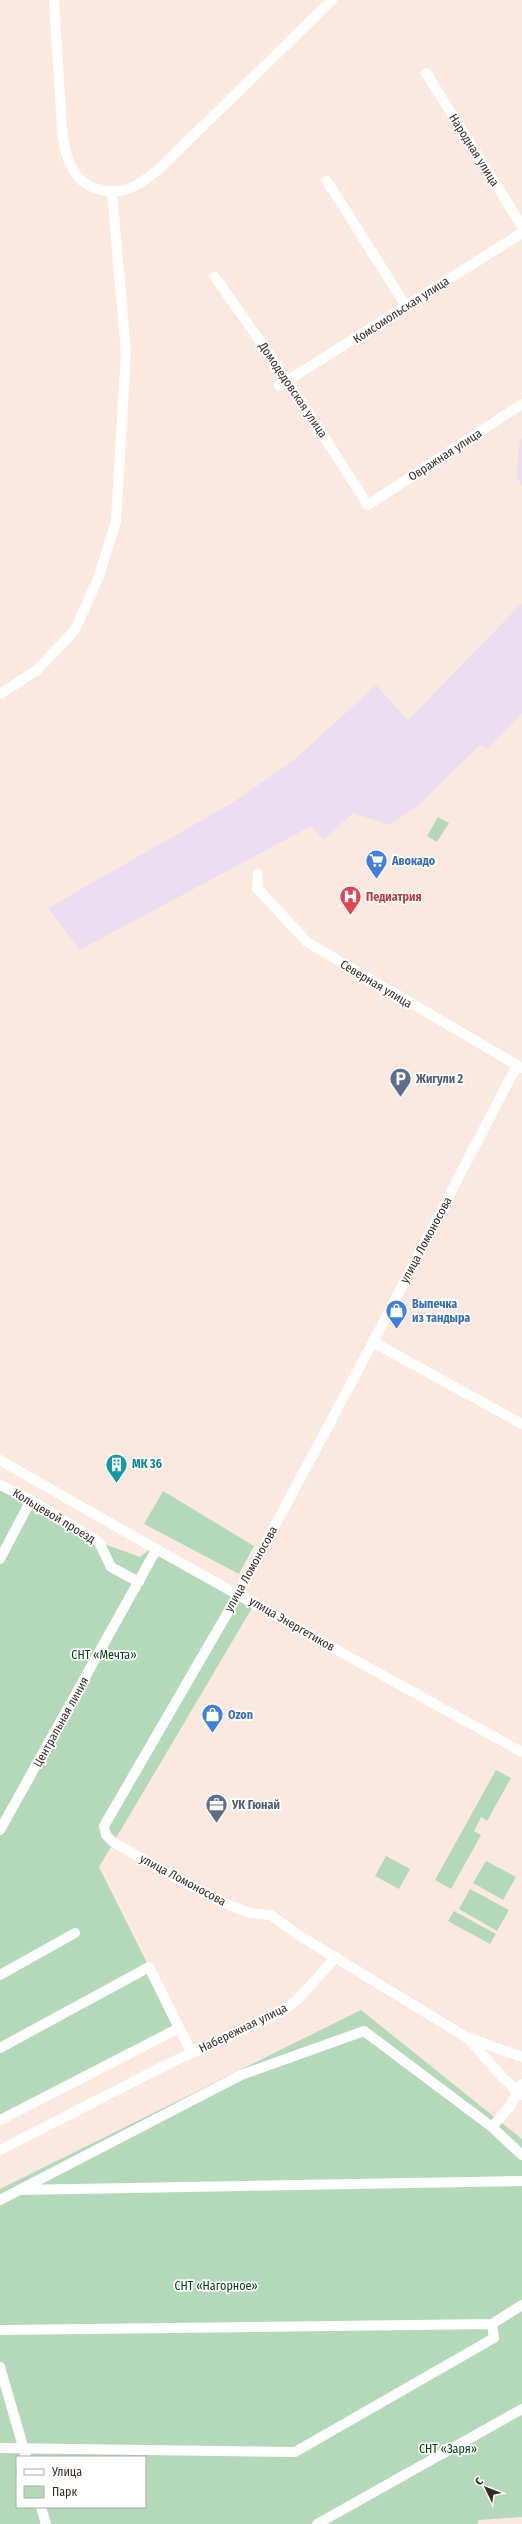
<svg xmlns="http://www.w3.org/2000/svg" width="522" height="2524" font-family="'Fira Sans Condensed',sans-serif">
<style>
.industrial{fill:#ecdef1}
.green{fill:#b4d9b8;fill-rule:evenodd}
.lines{fill:none;stroke-linecap:round;stroke-linejoin:round}
.minor{stroke:#fff;stroke-width:10}
.labels{text-anchor:middle;stroke-width:3.5;stroke-linejoin:round;paint-order:stroke}
.street-label{font-size:12px;fill:#362c26;stroke:#fff}
.shop-label{font-size:12px;font-weight:bold;fill:#366cbe;stroke:#fff;text-anchor:start}
.health-label{font-size:12px;font-weight:bold;fill:#be3a42;stroke:#fff;text-anchor:start}
.service-label{font-size:12px;font-weight:bold;fill:#4e5e75;stroke:#fff;text-anchor:start}
.culture-label{font-size:12px;font-weight:bold;fill:#0d838f;stroke:#fff;text-anchor:start}
.park-label{font-size:12px;fill:#044116;stroke:#fff}
</style>
<rect width="100%" height="100%" fill="#fbe9e0"/>
<!-- industrial -->
<path class="industrial" d="M520,438l2,1v47l-6,-9z
M522,603v110l-34,36 -8,-4 -59,58 -31,22 -37,-12 -29,27 -13,-14 -231,124 -32,-42 184,-105 62,-43 82,-75 32,35z"/>
<!-- green -->
<path class="green" d="M438,817l11,6 -12,19 -10,-6z
M0,1485l99,57 41,15 14,-11 101,57 -156,264 82,164 -181,91z
M163,1491l91,55 -15,28 -95,-50z
M496,1770l15,8 -24,43 -6,-4 -7,14 7,4 -30,54 -16,-9z
M386,1856l24,13 -11,20 -24,-13z
M486,1861l30,16 -13,23 -30,-17z
M470,1889l39,21 -12,21 -38,-22z
M454,1911l42,23 -6,10 -42,-23z
M361,2010l161,129v378l-43,3 -2,4h-477v-335zM17,2457h128v50h-128z"/>
<g class="lines">
<!-- minor -->
<path class="minor" d="M54,0c2,33 4,65 6,98 2,22 1,46 10,66 6,14 17,23 31,26 24,6 41,-7 58,-21l173,-169
M426,73l96,153
M327,181l79,125
M215,277l73,104 80,124 154,-101
M279,386l243,-153
M0,694l37,-24 38,-40 24,-54 17,-55 10,-168 -14,-161
M258,874l-1,14 50,54 215,126
M517,1065l-144,277 -134,251 -135,233 2,9 7,7 50,29 63,33 24,9 21,2 29,21 166,101 56,20
M373,1342l149,82
M0,1460c173,100 347,196 522,292
M0,1485l31,15 68,42 12,25 28,15
M0,1559l31,-59
M0,1830l156,-280
M0,1975l75,-42
M179,2028l13,25
M468,2038l34,39 20,18
M0,2048l149,-81 30,61 -179,92
M492,2127l18,-21 12,-22
M0,2150l168,-86 113,-52 16,-12 39,-43
M19,2190l503,-9
M0,2200l241,-125 123,-44 128,96 30,28
M0,2330l492,-6 30,-19
M0,2367l26,90
M0,2448l295,4 199,-114 -2,-14
M41,2507l5,17
M317,2524l205,-115"/>
</g>
<!-- icons -->
<defs>
<symbol id="supermarket-pin" viewBox="-11 -11 22 30"><path d="M0 17L-7.5 6A9.5 9.5 0 1 1 7.5 6Z" fill="#3f7fe0" stroke="#fff"/><path d="M-6-5.5h2.5l.6 2H6L4.5 2H-2.5L-4.4-4H-6ZM-1.5 3.2a1.3 1.3 0 1 0 .1 0ZM3 3.2a1.3 1.3 0 1 0 .1 0Z" fill="#fff"/></symbol>
<symbol id="hospital-pin" viewBox="-11 -11 22 30"><path d="M0 17L-7.5 6A9.5 9.5 0 1 1 7.5 6Z" fill="#e0444e" stroke="#fff"/><path d="M-5-5h3v3.5h4V-5h3V5h-3V1.5h-4V5h-3Z" fill="#fff"/></symbol>
<symbol id="parking-pin" viewBox="-11 -11 22 30"><path d="M0 17L-7.5 6A9.5 9.5 0 1 1 7.5 6Z" fill="#5c6f8a" stroke="#fff"/><path d="M-3.5-5.5H1a3.5 3.5 0 0 1 0 7H-1V5.5H-3.5ZM-1-3.4V-.6H.8a1.4 1.4 0 0 0 0-2.8Z" fill="#fff"/></symbol>
<symbol id="shop-pin" viewBox="-11 -11 22 30"><path d="M0 17L-7.5 6A9.5 9.5 0 1 1 7.5 6Z" fill="#3f7fe0" stroke="#fff"/><path d="M-5-2.5h2.3a2.7 3.5 0 0 1 5.4 0H5L5.5 6h-11ZM-1.5-2.5h3a1.5 2.3 0 0 0-3 0Z" fill="#fff"/></symbol>
<symbol id="building-pin" viewBox="-11 -11 22 30"><path d="M0 17L-7.5 6A9.5 9.5 0 1 1 7.5 6Z" fill="#0f9aa8" stroke="#fff"/><path d="M-4-6H4V6H1V3H-1V6H-4ZM-2.5-4.3h1.7v1.8h-1.7ZM.8-4.3h1.7v1.8H.8ZM-2.5-1h1.7V.8h-1.7ZM.8-1h1.7V.8H.8Z" fill="#fff"/></symbol>
<symbol id="office-pin" viewBox="-11 -11 22 30"><path d="M0 17L-7.5 6A9.5 9.5 0 1 1 7.5 6Z" fill="#5c6f8a" stroke="#fff"/><path d="M-6-3h4V-5.5h4V-3h4V5H-6ZM-1-4.5V-3h2v-1.5ZM-6 0V1H6V0Z" fill="#fff"/></symbol>
</defs>
<g fill-rule="evenodd">
<use href="#supermarket-pin" x="364" y="848" width="25" height="34"/>
<use href="#hospital-pin" x="338" y="884" width="25" height="34"/>
<use href="#parking-pin" x="388" y="1066" width="25" height="34"/>
<use href="#shop-pin" x="384" y="1298" width="25" height="34"/>
<use href="#building-pin" x="104" y="1452" width="25" height="34"/>
<use href="#shop-pin" x="200" y="1702" width="25" height="34"/>
<use href="#office-pin" x="204" y="1792" width="25" height="34"/>
</g>
<g class="labels">
<!-- street labels -->
<g class="street-label">
<text transform="translate(474 150) rotate(58)" y="4">Народная улица</text>
<text transform="translate(401 310) rotate(-33)" y="4">Комсомольская улица</text>
<text transform="translate(293 390) rotate(56)" y="4">Домодедовская улица</text>
<text transform="translate(445 455) rotate(-33)" y="4">Овражная улица</text>
<text transform="translate(376 984) rotate(31)" y="4">Северная улица</text>
<text transform="translate(426 1240) rotate(-62)" y="4">улица Ломоносова</text>
<text transform="translate(54 1516) rotate(31)" y="4">Кольцевой проезд</text>
<text transform="translate(251 1569) rotate(-61)" y="4">улица Ломоносова</text>
<text transform="translate(292 1624) rotate(30)" y="4">улица Энергетиков</text>
<text transform="translate(61 1722) rotate(-61)" y="4">Центральная линия</text>
<text transform="translate(183 1880) rotate(28)" y="4">улица Ломоносова</text>
<text transform="translate(243 2028) rotate(-26)" y="4">Набережная улица</text>
</g>
<!-- shop labels -->
<g class="shop-label">
<text x="392" y="865">Авокадо</text>
<text x="412" y="1308">Выпечка<tspan x="412" dy="14">из тандыра</tspan></text>
<text x="228" y="1719">Ozon</text>
</g>
<!-- health labels -->
<g class="health-label">
<text x="366" y="901">Педиатрия</text>
</g>
<!-- service labels -->
<g class="service-label">
<text x="416" y="1083">Жигули 2</text>
<text x="232" y="1809">УК Гюнай</text>
</g>
<!-- culture labels -->
<g class="culture-label">
<text x="132" y="1468">МК 36</text>
</g>
<!-- park labels -->
<g class="park-label">
<text x="104" y="1659">СНТ «Мечта»</text>
<text x="216" y="2290">СНТ «Нагорное»</text>
<text x="448" y="2453">СНТ «Заря»</text>
</g>
</g>
<!-- legend -->
<rect x="16" y="2456" width="130" height="52" fill="#ffffff" stroke="#afaba8"/>
<rect x="24" y="2469" width="20" height="6" fill="#ffffff" stroke="#afaba8"/>
<text x="52" y="2476" font-size="12" fill="#362c26">Улица</text>
<rect x="24" y="2486" width="20" height="12" fill="#b4d9b8" stroke="#afaba8"/>
<text x="52" y="2496" font-size="12" fill="#362c26">Парк</text>
<!-- north arrow -->
<g transform="translate(486 2488) rotate(313)" stroke="#ffffff" stroke-width="3" paint-order="stroke">
<path d="M0-3L7 15L0 10L-7 15Z" fill="#362c26"/>
<text y="-6" font-size="11" font-weight="bold" text-anchor="middle" fill="#362c26">С</text>
</g>
</svg>
